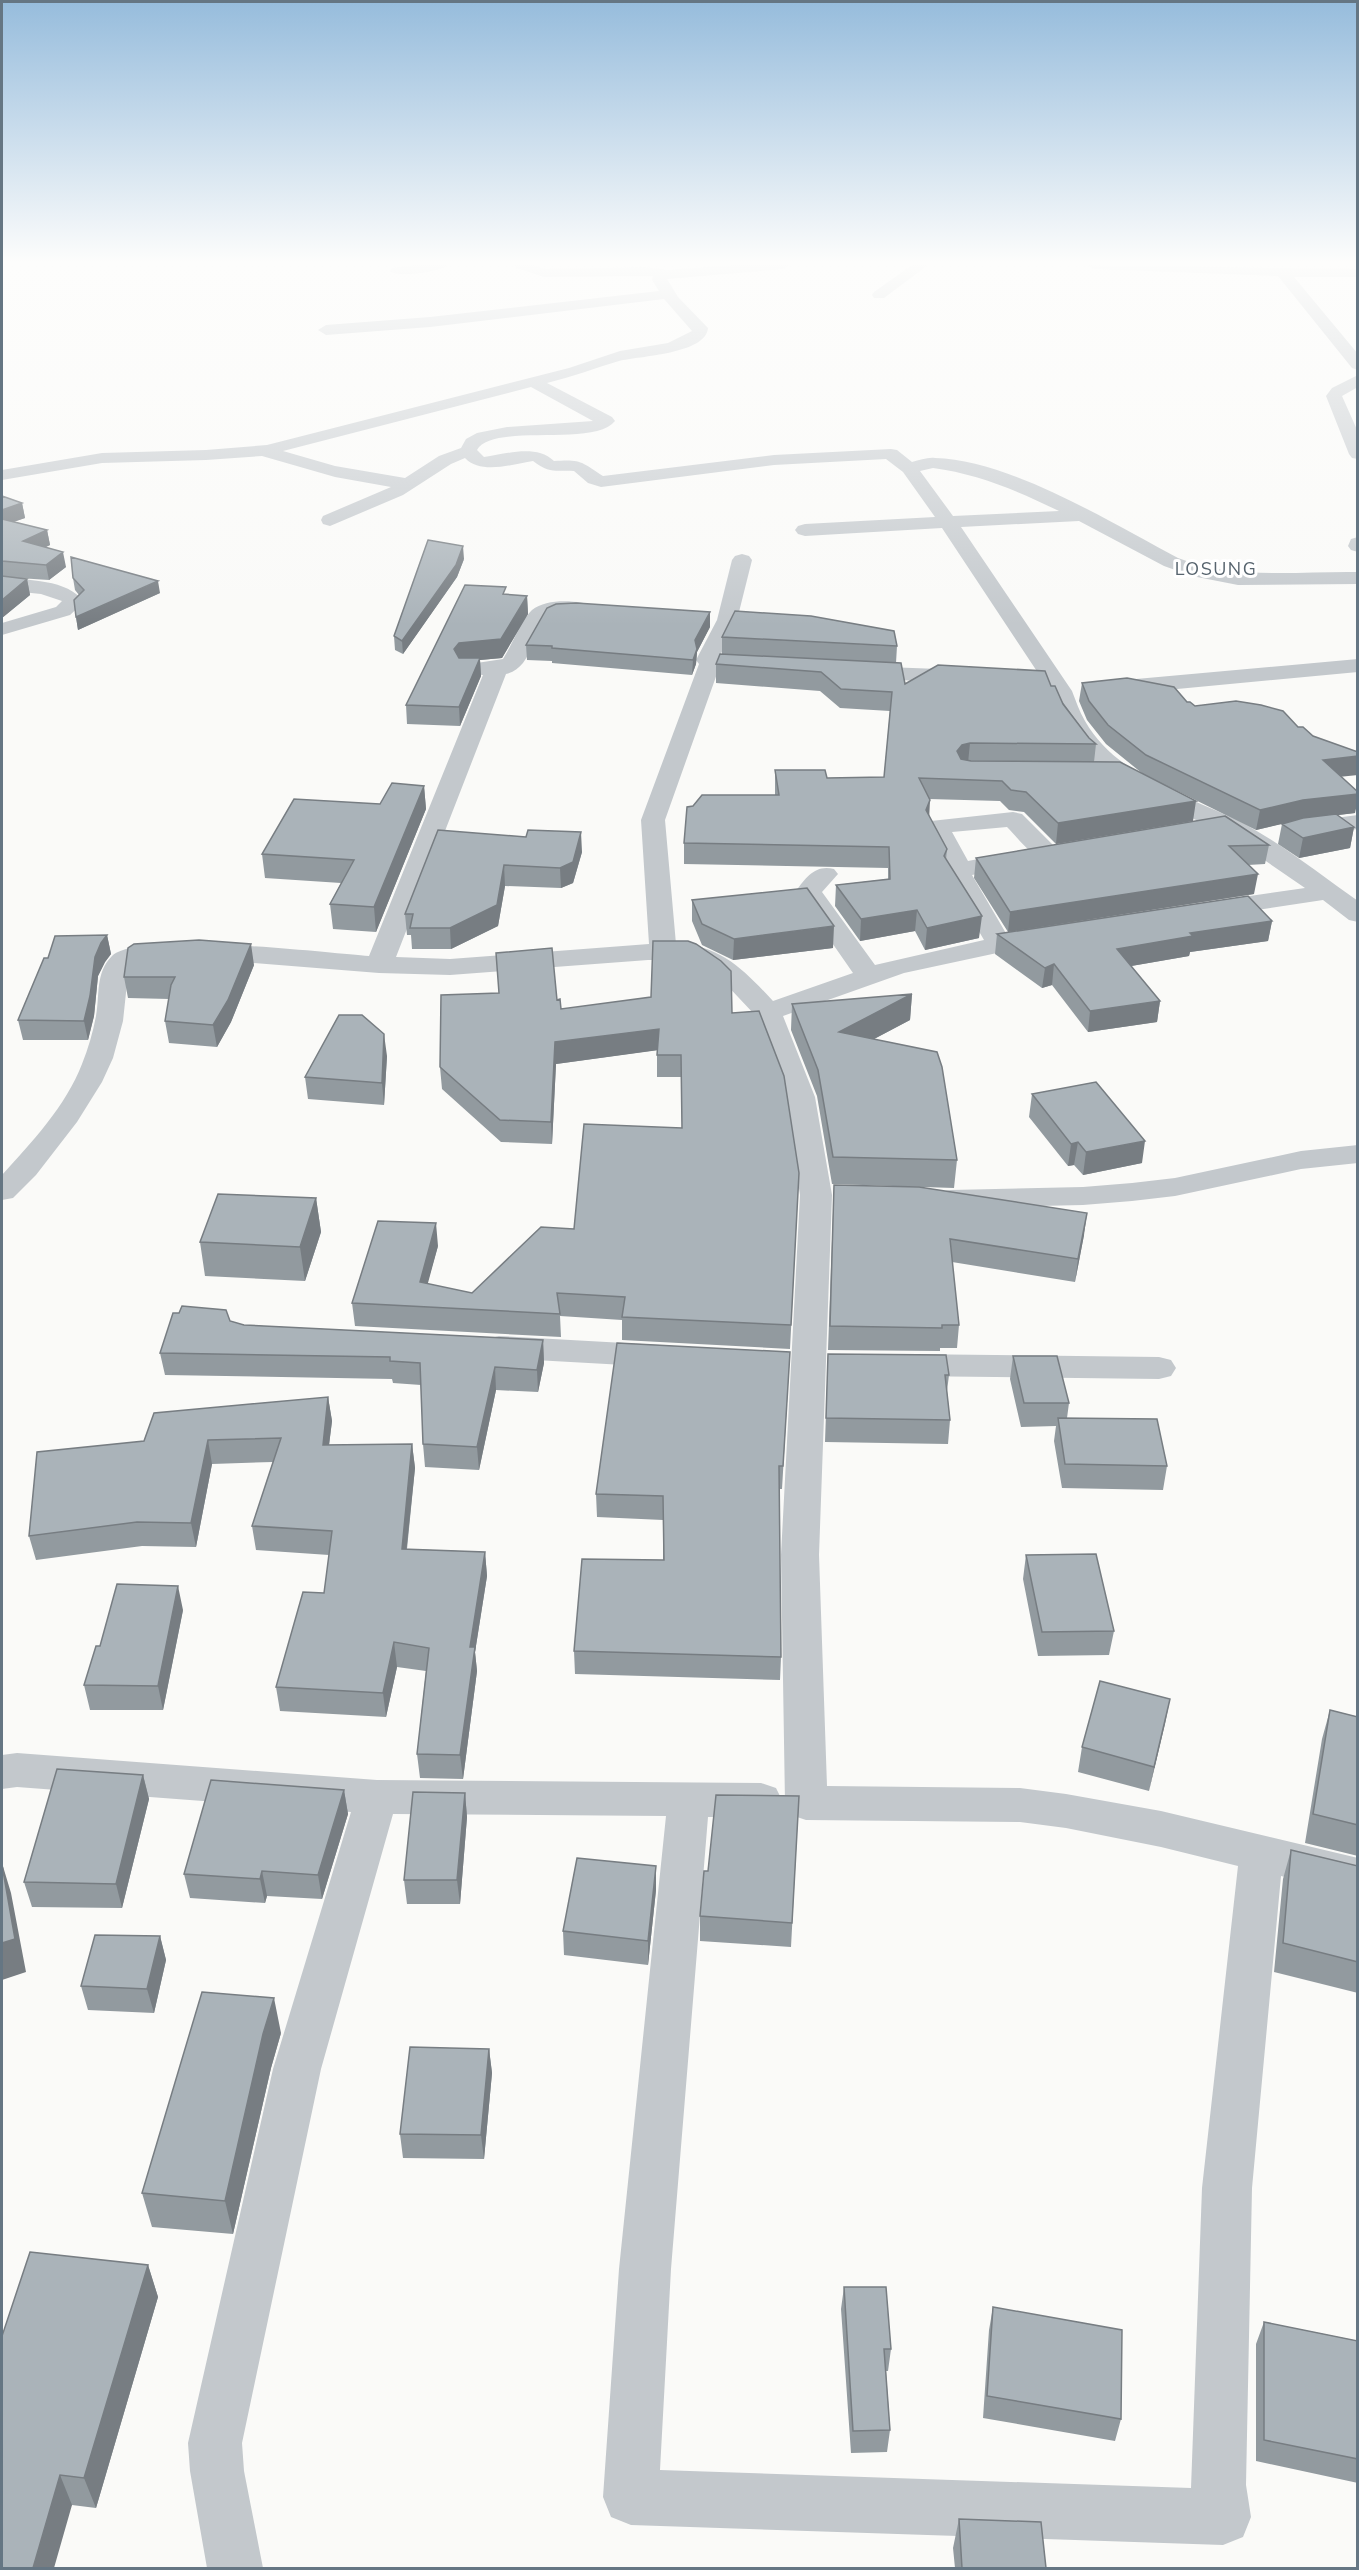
<svg xmlns="http://www.w3.org/2000/svg" width="1359" height="2570" font-family="'Nunito Sans',sans-serif">
<style>
.lines{fill:none;stroke-linecap:round;stroke-linejoin:round}
.minor{fill:#c3c8cc;fill-rule:evenodd}
.wall{fill:#929a9f}
.shaded-wall{fill:#777d82}
.building{fill:#aab3b9;stroke:#777d82;stroke-width:1.5}
.labels{text-anchor:middle;stroke-width:6;stroke-linejoin:round;paint-order:stroke}
.far-quarter-label{font-size:18px;letter-spacing:1.5px;fill:#57646e;stroke:#fff}
</style>
<rect width="100%" height="100%" fill="#fafaf8"/>
<g class="lines">
<!-- minor -->
<path class="minor" d="M412,265h36c-7,7 -51,13 -58,6l2,-3z
M514,265h20l11,4 100,-2 23,3 64,-5h58l-7,4 -116,10 11,18 30,31c-2,26 -69,28 -89,33 -24,7 -47,16 -72,22l65,34 3,4c-21,27 -123,1 -138,29l7,7c22,-3 52,-13 70,4 28,-2 27,1 49,15l171,-21 117,-6 6,1 15,12c8,-2 16,-5 23,-4 75,2 177,65 243,100 57,22 119,13 180,14v12l-120,1 -46,-9 -28,-10 -85,-45 -118,6 111,164c4,10 7,20 13,30 33,58 107,75 163,105 38,21 74,50 110,75v21l-9,-2 -26,-20 -112,17 -9,-2 -4,-6 4,-6 103,-15 -74,-51 -105,-51 -38,-30 -25,-34 -13,-31 -108,-163 -137,8 -7,-2 -3,-4 3,-4 7,-2 130,-7 -32,-45 -17,-13 -112,6 -173,22 -13,-4 -14,-12c-20,-1 -24,3 -41,-10 -20,3 -52,14 -68,-3l-14,6 -48,31 -73,31 -7,-2 -2,-4 2,-4 68,-29 -56,-10 -73,-21 -56,4 -104,3 -100,17v-10l100,-17 104,-3 61,-5 302,-77 51,-17 48,-8 24,-12 -28,-32 -234,28 -104,8 -8,-5 8,-5 104,-8 229,-26 -7,-11 1,-4 -109,1 -28,-9zM531,387l62,34 -86,6 -30,6 -11,6 -5,9 -22,8 -34,22 -70,-12 -52,-15zM933,468c45,6 85,23 126,43l-106,5 -33,-45z
M912,265h16l-44,33h-10l-2,-3 2,-3z
M1087,265l271,4v8h-64l64,77v16l-6,-2 -74,-92 -184,-7z
M1358,375v12l-16,9 16,36v27l-6,-1 -3,-4 -23,-58 6,-8z
M1358,537v15l-7,-2 -3,-4 3,-7z
M742,554l7,2 3,4 -15,60 -18,38 49,4 3,5 -3,5 -8,1 -42,-2 -53,149 11,124c44,0 69,27 97,57l80,-28 -57,-82c10,-14 20,-27 38,-22l4,5 -16,18 53,73 109,-25 -39,-67 3,-4 -22,-40 5,-8 82,-9 9,2 40,40 -4,5c-22,6 -37,-18 -51,-32l-55,5 16,29 51,-10 9,3 4,5 -4,5 -56,11 35,60 32,-7 9,2 4,6 -4,6 -144,31 -121,43 32,81 17,98 -13,360 8,231 193,2 46,6 95,17 197,47v37l-77,-19 -29,312 -6,297 5,32 -8,20 -20,8 -592,-20 -20,-8 -8,-20 16,-228 47,-453 -273,-2 -72,255 -79,374 2,28 19,97h-56l-17,-97 -2,-28 85,-374 78,-257 -334,-25 -15,2v-34l15,-2 360,27 384,3 15,5 6,12 -6,12 -15,5h-53l-37,452 -11,201 531,18 11,-300 36,-322 -77,-19 -95,-19 -46,-6 -214,-2 -15,-5 -6,-12 -4,-248 19,-360 -15,-98 -30,-82 -33,-35 -25,-17 -9,-3h-40l-198,15 -71,-2 -177,-14 -65,4 -7,5 -2,6 -5,47 -10,37 -11,24 -25,40 -41,53 -23,23 -11,2v-25c29,-32 64,-69 80,-111 6,-15 11,-32 14,-48 4,-21 -1,-43 16,-60 26,-26 214,-3 257,0l114,-281 -13,-1 -3,-5 3,-5 33,-5c8,-12 19,-40 29,-49 16,-13 48,-9 65,-4l3,4 -3,4c-14,4 -33,-4 -46,3 -19,10 -17,51 -45,57l-110,283 54,2 199,-15 -8,-124 58,-156 -3,-4 21,-40 15,-60 3,-4z
M2,578c25,2 66,1 82,24l-14,13 -68,20v-12l54,-16 6,-6 -21,-7 -39,-4z
M1358,659v13l-244,23 -8,-2 -3,-5 3,-5 8,-2z
M859,666l107,4 8,2 3,5 -3,5 -8,2 -115,-7 -3,-5 3,-5z
M1358,815v14l-54,7 -9,-2 -3,-5 3,-5 9,-2z
M1358,1145v18l-57,6 -126,27 -43,5 -49,4 -133,3 -11,-2 -5,-7 5,-7 11,-2 133,-3 49,-4 43,-5 126,-27z
M499,1336l161,9 12,3 5,8 -5,8 -12,3 -161,-9 -12,-3 -5,-8 5,-8z
M903,1354l256,3 12,3 5,8 -5,8 -12,3 -256,-3 -12,-3 -5,-8 5,-8z"/>
</g>
<!-- wall -->
<path class="wall" d="M2,496l20,7 3,15 -12,4 34,8 3,15 -4,2 20,20 -17,13 -46,-3 24,2 3,16 -28,23z
M464,559l-7,18 -54,77 -8,-4 -1,-14z
M73,578l87,15 -82,37 -2,-13 3,-22 -4,-5z
M507,595l20,1 1,18 -26,44 -22,2 1,16 -21,50 -53,-2 -1,-19z
M710,627l-13,25 -1,12 -4,11 -140,-12v-2l-25,-1 -1,-15z
M722,637l175,9 -1,17 9,21 146,2 38,52 7,6 -2,18 99,59 -137,23 -32,-32 -15,-2 -9,-9 -71,-2v17l18,33 -1,11 33,78 -54,12 -10,-19 -55,10 -25,-35 1,-21 52,-6v-11l-204,-4v-21l91,-48v-25l52,8 57,-1 6,-66 -50,-3 -20,-17 -104,-8v-19l6,-10z
M1082,683l105,19 154,75 14,36 -18,2 17,12 -4,21 -51,10 -21,-14 4,-20 3,-1 -29,7 -113,-56 -37,-30 -19,-24 -8,-19z
M424,786l2,23 -50,123 -43,-3 -3,-25 11,-21 -76,-5 -3,-24z
M1225,816l44,29 -4,19 -17,1 6,29 -246,38 -34,-54 2,-20z
M526,837l56,15 -9,31 -12,5 -56,-2 -7,40 -47,23h-39l-1,-14h-4l-2,-21z
M692,900l141,48 -100,12 -31,-15 -10,-24z
M1272,921l-4,20 -78,11 -1,4 -58,10 29,35 -3,21 -69,10 -36,-47 -10,3 -47,-34 2,-20z
M107,935l4,19 -6,8 -7,14 -4,40 -6,24h-65l-5,-20 30,-62z
M254,965l-23,57 -14,25 -48,-4 -4,-22 4,-22 -41,-1 -4,-21z
M912,994l-2,26 -36,19 83,121 -3,28 -122,-4 -15,-88 -26,-66 1,-26z
M557,1000l4,9 171,4 67,160 -9,176 -168,-9v-20l-62,-4 1,21 -206,-11 -3,-23 86,-57 -11,38 45,9 102,-64 108,-101 -1,-51h-24v-27l-101,14 -4,80 -51,-2 -59,-53 -2,-22z
M387,1056l-3,49 -76,-6 -3,-22z
M1032,1094l110,69 -59,12 -9,-10 -6,1 -39,-49z
M834,1185l250,50 -9,47 -123,-20 7,63 -2,23h-17v3l-112,-1z
M316,1198l5,34 -16,49 -100,-5 -5,-34z
M230,1321l14,4 299,15 1,23 -6,29 -42,-2 -17,80 -54,-3 -2,-23 -2,-59 -28,-2 -1,-4 -227,-4 -5,-22z
M790,1352l-8,137h-3l2,168 -1,23 -205,-6 -1,-23 89,-91v-40l-66,-3 -1,-23z
M828,1354l121,21 -2,16 3,29 -2,24 -123,-2z
M1013,1356l56,47 -2,15 100,48 -4,24 -101,-2 -8,-47 2,-15 -35,1 -11,-48z
M328,1397l4,24 -3,24 83,-1 3,24 -8,81 78,3 2,24 -12,76 2,19 -14,108 -43,-1 -3,-24 9,-83 -29,-4 -11,50 -106,-6 -4,-24 48,-94 5,-38 -73,-5 -4,-24 21,-64 -61,2 -16,83 -54,-1 -106,14 -7,-24 115,-95z
M1026,1555l88,76 -5,24 -71,1 -15,-77z
M183,1610l-20,100h-73l-6,-25z
M1170,1699l-21,92 -71,-19 4,-25z
M1330,1710l28,7v139l-53,-13 17,-104z
M143,1775l6,24 -27,109 -90,-1 -8,-25z
M344,1790l4,24 -26,85 -55,-3 -2,7 -75,-5 -6,-24z
M465,1793l2,24 -7,87h-53l-3,-24z
M799,1796l-8,151 -91,-6v-25z
M1291,1850l67,16v127l-84,-21 9,-93z
M656,1890l-8,75 -84,-10 -1,-24z
M160,1936l6,24 -12,53 -66,-3 -7,-24z
M281,2033l-10,35 -38,166 -81,-7 -10,-34z
M489,2049l3,24 -8,86 -81,-1 -3,-24z
M148,2265l10,32 -62,211 -24,-3 -70,63z
M844,2287l47,62 -3,22h-2l4,59 -3,22 -36,1 -10,-144z
M993,2307l128,112 -6,22 -132,-23 6,-88z
M1264,2322l94,19v142l-102,-22v-117z
M959,2519l87,49h-91l-2,-20z"/>
<!-- shaded-wall -->
<path class="shaded-wall" d="M22,503l3,15 -23,8v-16z
M47,530l3,15 -24,11 -3,-15z
M463,546l1,13 -7,18 -54,77 -1,-13z
M63,552l3,15 -17,13 -3,-15z
M27,579l3,16 -28,23v-18z
M158,581l2,12 -82,37 -2,-13z
M527,596l1,18 -26,44 -22,2 1,16 -21,50 -1,-19 1,-45 -6,-13 5,-6z
M710,612v15l-13,25 -1,12 -4,11 1,-15 2,-20z
M970,743l-2,20 -13,8 2,-20 5,-6z
M1358,756v19l-39,4 4,-19z
M424,786l2,23 -50,123 -2,-25z
M1358,794v6l-3,13 -56,7 -43,10 4,-20 43,-10z
M930,800l-1,21 -3,-11z
M1196,801l-3,20 -137,23 2,-21z
M1354,827l-4,21 -51,10 4,-20z
M581,832l1,20 -9,31 -12,5 -1,-20z
M504,865l1,21 -7,40 -47,23 -1,-21z
M1258,874l-4,20 -246,38 2,-20z
M917,910l-2,21 -55,10 1,-22z
M982,916l-3,22 -54,12 2,-22z
M1272,921l-4,20 -78,11 -1,4 -75,13 3,-20 73,-16z
M834,926l-1,22 -100,12 1,-21z
M107,935l4,19 -6,8 -7,14 -4,40 -6,24 -4,-19 11,-64 6,-14z
M251,944l3,21 -23,57 -14,25 -4,-22z
M1054,964l-2,21 -10,3 3,-20z
M912,994l-2,26 -72,38 1,-26z
M1160,1001l-3,21 -69,10 2,-21z
M659,1029v21l-103,14 -4,80 -1,-22 4,-80z
M384,1034l3,22 -3,49 -2,-22z
M1145,1141l-3,22 -59,12 3,-23z
M1078,1142l-4,23 -6,1 3,-22z
M316,1198l5,34 -16,49 -5,-34z
M1087,1213l-3,22 -9,47 3,-23z
M436,1223l2,23 -16,59 -2,-23z
M543,1340l1,23 -6,29 -1,-22z
M495,1367l1,23 -17,80 -2,-23z
M328,1397l4,24 -6,48 -3,-24z
M208,1440l4,24 -16,83 -5,-24z
M412,1444l3,24 -11,105 -2,-24z
M485,1552l2,24 -12,76 2,19 -14,108 -3,-24 10,-108z
M178,1586l5,24 -20,100 -5,-24z
M394,1642l3,25 -11,50 -3,-24z
M1170,1699l-5,25 -16,67 5,-24z
M143,1775l6,24 -27,109 -6,-24z
M344,1790l4,24 -26,85 -4,-24z
M465,1793l2,24 -7,87 -3,-24z
M2,1863l9,30 15,79 -24,8z
M656,1866v24l-8,75v-24z
M262,1871l5,25 -2,7 -5,-24z
M160,1936l6,24 -12,53 -7,-24z
M274,1998l7,35 -10,35 -38,166 -8,-33 38,-167z
M489,2049l3,24 -8,86 -3,-24z
M148,2265l10,32 -62,211 -12,-30z
M60,2475l12,30 -18,63h-21z"/>
<!-- building -->
<path class="building" d="M2,496l20,7 -20,7z
M2,519l45,11 -24,11 40,11 -17,13 -44,-4z
M428,540l35,6 -7,19 -54,76 -8,-5z
M71,557l87,24 -82,36 -2,-17 10,-10 -11,-12z
M2,576l25,3 -25,21z
M465,585l41,2 -3,7 24,2 -26,43 -42,4 -5,6 5,9h21l-21,49 -53,-2z
M576,603l134,9 -15,28 2,9 -4,11 -141,-12v-2l-26,-1 21,-37 9,-4z
M735,611l76,5 83,15 3,15 -175,-9z
M720,654l181,9 4,21 33,-19 107,6 6,15h4l8,18 26,34 7,6 -126,-1 -8,2 -5,6 4,8 10,2 149,1 76,39 -138,22 -32,-31 -15,-2 -9,-9 -83,-3 11,22 -4,10 21,39 -3,7 38,60 -55,12 -10,-18 -56,9 -25,-34 54,-6 -1,-32 -205,-4 3,-36 6,-1 9,-11h77l-4,-25h50l2,8 57,-1 8,-85 -51,-3 -20,-17 -105,-8z
M1127,678l47,9 13,15h3l5,4 41,-5 25,4 22,6 15,16h5l10,9 45,16v4l-35,4 35,32v2l-55,6 -43,10 -114,-55 -38,-30 -19,-24 -7,-18z
M392,783l32,3 -50,121 -44,-3 24,-44 -92,-6 32,-55 86,5z
M1336,814l18,13 -51,11 -21,-14 21,-6z
M1225,816l44,29 -40,1 29,28 -248,38 -34,-54z
M438,830l88,7 2,-7 53,2 -8,30 -13,6 -56,-3 -7,40 -47,23h-40l3,-14h-8z
M807,888l27,38 -100,13 -32,-15 -10,-24z
M1248,896l24,25 -82,12 3,3 -76,13 43,52 -70,10 -36,-47 -9,4 -48,-34z
M107,935l-6,8 -6,14 -5,39 -6,25 -66,-1 26,-62h4l7,-22z
M199,940l52,4 -23,56 -15,25 -48,-4 6,-36 4,-8h-51l4,-29 6,-4z
M653,941h35l8,3 25,17 10,10 1,42 27,-2 25,65 15,97 -8,152 -169,-8 3,-20 -68,-4 3,21 -208,-11 26,-82 58,2 -16,59 52,11 69,-66 33,2 10,-105 98,4 -1,-73h-24l2,-26 -104,13 -4,80 -51,-2 -60,-53 1,-72 58,-2 -3,-40 56,-5 5,52 3,-1 1,10 90,-12z
M912,994l-73,38 98,20 5,15 15,93 -124,-3 -15,-87 -26,-66z
M339,1015h23l22,19 -2,49 -77,-6z
M1096,1082l49,59 -59,11 -8,-10 -7,2 -39,-50z
M834,1185l85,2 168,26 -9,46 -128,-20 9,86h-17v3l-112,-2z
M218,1194l98,4 -16,49 -100,-5z
M182,1306l44,4 4,11 14,4 299,15 -6,30 -42,-3 -18,80 -54,-3 -3,-81 -30,-2v-4l-230,-4 13,-40h6z
M617,1343l173,9 -7,114h-4l2,191 -207,-6 8,-92 82,1 -1,-64 -67,-2z
M828,1354l118,1 3,20h-4l5,45 -124,-2z
M1013,1356h44l12,47h-45z
M328,1397l-5,48 89,-1 -10,105 83,3 -15,95h5l-15,108 -43,-1 12,-106 -35,-6 -11,51 -107,-6 27,-95 21,1 8,-62 -80,-5 29,-88 -73,2 -17,83 -54,-1 -108,14 8,-84 107,-11 10,-28z
M1058,1418l99,1 10,47 -102,-2z
M1096,1554l18,77 -72,1 -16,-77z
M117,1584l61,2 -20,100 -74,-1 12,-39h4z
M1100,1681l70,18 -16,68 -72,-20z
M1330,1710l28,7v108l-45,-11z
M57,1769l86,6 -27,109 -92,-2z
M211,1780l133,10 -26,85 -56,-4 -2,8 -76,-5z
M413,1792l52,1 -8,87h-53z
M716,1795l83,1 -7,127 -92,-7 4,-45h4z
M1291,1850l67,16v96l-75,-19z
M577,1858l79,8 -8,75 -85,-10z
M2,1865l13,74 -13,4z
M95,1935l65,1 -13,53 -66,-3z
M202,1992l72,6 -11,36 -38,167 -83,-8z
M410,2047l79,2 -8,86 -81,-1z
M30,2252l118,13 -64,213 -24,-3 -27,93h-31v-232z
M844,2287h42l5,62h-7l6,81 -37,1z
M993,2307l129,23 -1,89 -134,-23z
M1264,2322l94,19v118l-94,-19z
M959,2519l82,3 5,46h-84z"/>
<!-- sky -->
<linearGradient id="sky" x2="0" y2="1"><stop stop-color="#96bcdc"/><stop offset="0.42" stop-color="#fdfdfc"/><stop offset="1" stop-color="#fdfdfc" stop-opacity="0"/></linearGradient>
<rect width="1359" height="625" fill="url(#sky)"/>
<g class="labels">
<!-- far-quarter labels -->
<g class="far-quarter-label">
<text x="1216" y="575">LOSUNG</text>
</g>
</g>
<!-- border -->
<rect width="1359" height="2570" fill="none" stroke="#657683" stroke-width="6"/>
</svg>
